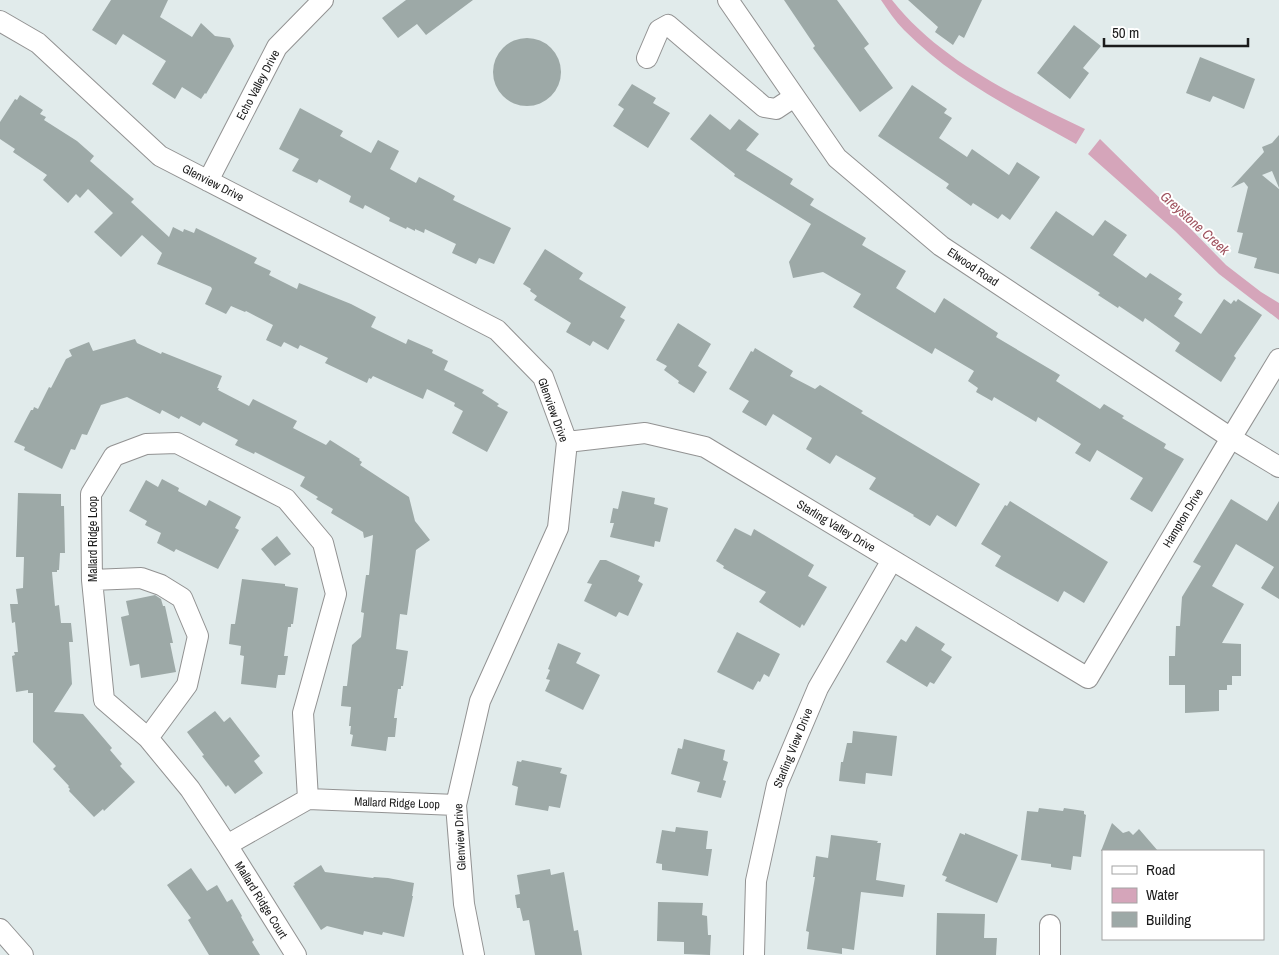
<svg xmlns="http://www.w3.org/2000/svg" width="1279" height="955" font-family="'Archivo Narrow',sans-serif">
<style>
.water{fill:#d5a5ba}
.building{fill:#9da9a7}
.lines{fill:none;stroke-linecap:round;stroke-linejoin:round}
.minor-casing{stroke:#929292;stroke-width:22}
.minor{stroke:#fff;stroke-width:20}
.labels{text-anchor:middle;stroke-width:4;stroke-linejoin:round;paint-order:stroke}
.street-label{font-size:12px;fill:#1b1b1b;stroke:#fff}
.water-label{font-size:14px;font-style:italic;fill:#9f525e;stroke:#fff}
</style>
<rect width="100%" height="100%" fill="#e1ebeb"/>
<!-- water -->
<path class="water" d="M881,0h11c49,62 124,96 193,129l-9,15c-59,-33 -124,-65 -172,-114 -9,-9 -16,-20 -23,-30z
M1100,139l83,82 43,44 35,27 18,11v17l-60,-46 -44,-43 -87,-77z"/>
<!-- building -->
<path class="building" d="M111,0h57l-8,17 32,20 9,-14 14,13 15,2 4,8 -28,48 -1,-1 -4,6 -19,-12 -7,12 -23,-15 14,-23 -43,-27 -7,11 -24,-15z
M406,0h67l-47,35 -9,-11 -19,14 -16,-20z
M784,0h53l32,44 -5,4 29,40 -33,24 -47,-64 2,-2z
M908,0h74l-18,38 -5,-3 -6,10 -18,-13 3,-5z
M1074,25l27,21 -18,22 6,5 -19,26 -33,-26z
M493 72a34 34 0 1 1 68 0a34 34 0 1 1-68 0Z
M1200,57l55,22 -11,30 -31,-13 -3,6 -24,-9z
M632,84l24,14 -3,5 17,10 -22,35 -35,-22 11,-17 -6,-4z
M912,85l35,24 -3,4 8,5 -13,20 28,19 5,-8 37,26 8,-13 23,15 -30,43 -8,-6 -4,5 -25,-16 -2,3 -25,-18 3,-4 -71,-48z
M20,95l23,15 -3,4 6,3 -2,3 33,21 17,15 -4,5 44,38 -3,3 38,35 4,-10 10,5 1,-3 10,4 2,-5 61,30 -3,5 17,8 -2,4 28,14 2,-6 52,21 25,13 -5,10 35,17 2,-5 25,11 -1,3 16,8 -4,9 40,20 -2,3 17,11 -2,2 11,6 -21,40 -35,-19 11,-22 -9,-5 1,-3 -28,-14 -4,10 -50,-23 -2,3 -2,-1 -2,5 -42,-20 3,-5 -28,-13 -2,4 -14,-7 -3,5 -15,-7 7,-15 -27,-14 -1,1 -14,-6 -5,8 -21,-10 7,-15 -1,-2 -54,-23 5,-11 -20,-18 -21,22 -27,-25 19,-19 -25,-24 -8,9 -4,-4 -8,9 -25,-23 4,-5 -34,-23 2,-3 -15,-10v-17l15,-23 2,1z
M300,108l43,23 -3,5 31,17 7,-13 21,11 -9,18 26,14 3,-6 25,13 11,6 -2,4 58,28 -17,36 -15,-6 -3,6 -24,-11 4,-9 -31,-15 -1,4 -9,-4v2l-8,-4 -1,2 -17,-8 1,-3 -25,-13 -2,4 -14,-7 2,-6 -32,-17 -2,4 -25,-12 7,-12 -20,-10z
M710,114l20,16 9,-11 20,15 -13,16 47,29 -3,5 24,15 -4,6 56,33 -4,7 44,26 -10,17 39,25 9,-15 54,35 -2,4 64,38 -4,6 44,28 4,-5 20,12 -2,2 44,26 -2,4 20,11 -32,53 -22,-13 13,-21 -46,-28 -7,12 -15,-9 6,-9 -43,-27 -2,5 -42,-25 -2,4 -16,-9 2,-4 -10,-7 6,-10 -39,-23 -3,6 -79,-47 8,-13 -38,-22 -30,6 -4,-16 22,-38 -77,-48 1,-2 -45,-35z
M1279,135v53l-7,-17 -10,4 17,14v85l-25,-6 3,-10 -19,-5 5,-20 -6,-1 11,-45 -4,-5 -13,6 33,-36 -2,-5 10,-4z
M1056,211l37,25 12,-16 22,15 -14,20 33,23 4,-5 32,21 -4,5 5,3 -9,14 27,18 23,-35 7,5 3,-4 2,2 2,-3 24,16 -28,41 2,2 -15,24 -46,-31 5,-8 -35,-25 -2,4 -24,-16 -1,2 -20,-13 2,-2 -70,-45z
M545,249l38,24 -4,6 47,28 -6,10 5,3 -17,30 -15,-9 -3,5 -24,-14 5,-9 -37,-23 3,-4 -7,-5 1,-2 -8,-5z
M678,323l33,21 -13,22 9,6 -13,21 -16,-10 1,-2 -15,-11 3,-4 -11,-6z
M135,339l2,4 24,11 1,-2 60,24 -5,12h2l-1,2 31,16 4,-7 44,22 -4,7 33,17 4,-5 30,19 -1,1 3,2 -2,3 49,32 6,24 15,19 -14,10 -9,65 -7,-1 -4,35 12,2 -5,35h-2v3h-3l-4,29h3l-2,19h-7l-2,14 -35,-5 2,-11 -3,-1 1,-8h-2l2,-19 -10,-1 2,-20h4l5,-41 9,-8 3,-24 -3,-1 5,-37h3l4,-40 -9,3 -1,-6 -32,-19 2,-4 -17,-10 2,-2 -18,-11 5,-9 -50,-25 -1,2 -19,-9 3,-5 -35,-18 -3,4 -19,-10 -2,3 -17,-9 -2,4 -33,-17 -26,8 -14,30 -5,-1 -7,16 -4,-1 -9,20 -38,-19 1,-3 -11,-5 17,-32h2l1,-3 4,2 11,-22 2,1 15,-29 6,-3 -3,-6 20,-8 4,9z
M755,348l38,23 -3,5 25,13 5,-4 43,26 -2,2 119,71 -24,43 -19,-12 -7,11 -17,-10 1,-1 -45,-26 7,-11 -40,-23 -6,9 -24,-15 6,-11 -39,-24 -7,12 -24,-14 7,-11 -20,-12 22,-38 2,1z
M162,479l17,9 -1,3 28,15 3,-6 32,17 -6,11 4,2 -21,39 -42,-20 -2,3 -17,-9 4,-10 -16,-8 2,-4 -18,-10 17,-31 12,7z
M622,491l33,7 -1,6 14,4 -8,34 -5,-1 -1,6 -44,-10 4,-14h-4l3,-15 5,1z
M18,493l43,1v12h3l1,47h-5l-1,17h-2v2h-5l3,34 4,-1 2,18h10l2,19h-4l3,42 -18,28 29,2 29,34 -2,2 12,14 -2,2 15,16 -31,29 -1,-2 -9,8 -25,-26 1,-2 -2,-2 1,-1 -16,-17 3,-3 -23,-24v-49h-5v-3l-12,2 -4,-36 3,-1 -1,-3h4l-3,-30 -3,1 -2,-19h8l-2,-15 7,-1 1,-31h-8z
M1231,499l36,22 12,-20v98l-18,-11 13,-21 -38,-23 -24,42 32,18 -22,39 19,1v32h-9v9h-5v5h-8v21l-34,2v-28h-16v-29h6l1,-30h4l2,-29 19,-31 -8,-4z
M1010,501l98,61 -24,41 -20,-12 -6,11 -63,-36 6,-10 -20,-12 24,-39 2,1z
M735,528l16,8 3,-7 60,36 -6,11 19,11 -23,39 -2,-2 -2,4 -41,-26 7,-10 -43,-24 1,-2 -8,-5z
M277,536l14,18 -16,12 -14,-17z
M600,560h6l34,16 -2,5 5,3 -15,32 -9,-4 -3,5 -32,-16 8,-17 -5,-1z
M242,579l43,5v2l13,2 -5,36h-2v3h-3l-4,29h4l-3,19h-7l-2,13 -35,-4 3,-28 -4,-1 1,-9 -12,-2 2,-20h4z
M155,595l6,4 2,7h2l8,37h-3l6,29 -35,6 -2,-14 -9,2 -9,-49 8,-2 -3,-14z
M916,626l29,18 -4,6 11,7 -18,27 -4,-2 -3,5 -41,-25 15,-23 5,3z
M737,632l43,22 -11,23 -5,-3 -4,8 -2,-1 -5,9 -36,-18z
M558,643l23,10 -5,10 24,12 -17,35 -38,-19 5,-11 -4,-1 4,-9 -2,-1z
M215,711l9,11 6,-5 30,39 -6,5 9,12 -28,21 -7,-9 -2,2 -10,-13 -14,-18 2,-1 -17,-23z
M853,731l44,5 -5,40 -26,-3 -1,11 -26,-3 2,-19h2l4,-19h5z
M684,739l41,11 -2,10 5,2 -5,18 3,1 -5,17 -24,-6 3,-10 -29,-8 7,-26 4,1z
M522,760l40,8 -2,5 7,2 -7,33 -11,-2 -1,5 -33,-6 3,-18 -6,-2 5,-24 4,1z
M1039,808l24,3 1,-3 20,3v3l2,1 -5,42 -8,-1 -2,14 -20,-3v-3l-30,-4 6,-49 11,1z
M1112,823l11,10 6,-2 4,4 6,-6 19,22h-57z
M676,827l32,4 -2,18h6l-4,27 -46,-6v-6l-6,-1 6,-33 13,2z
M960,833l5,2v-2l53,22 -21,48 -52,-22 2,-4 -5,-2z
M831,835l47,6 -1,2h4l-5,37 29,5 -2,12 -42,-5 -7,58 -12,-2v6l-35,-5 2,-17 -3,-1 9,-54h-2l3,-21 12,2z
M321,865l4,7 48,6 1,-1 14,1 26,5 -2,13h1l-9,41 -21,-5 -1,3 -18,-4 -1,4 -36,-9 -6,4 -28,-44 2,-1 -1,-2z
M191,868l16,23 10,-6 10,17 5,-3 10,17 -1,1 13,23 -2,2 8,13h-51l-21,-35 3,-2 -24,-33z
M550,869l1,6 13,-3 10,59 4,-1 4,25h-47l-6,-35 -6,1 -3,-13h-3l-2,-13 5,-1 -3,-19z
M658,902l45,1 -1,12 5,1 1,19h3l-1,20 -26,-1v-12l-27,-1z
M937,913l48,1 -1,24h13l-1,17h-60z"/>
<g class="lines">
<defs>
<path id="minor" d="M728,0l109,158 104,88 290,192 48,29
M0,21l38,22 122,113 337,174 46,47 24,65 -9,86 -78,173 -24,104 8,99 10,51
M647,58l12,-28 9,-5 96,82 12,2 18,-12
M208,181l69,-134 46,-47
M567,442l78,-9 60,14 383,231 143,-240 48,-79
M92,580l49,-2 20,7 21,13 16,38 -11,49 -39,53
M308,799l-5,-86 33,-119 -13,-51 -37,-44 -109,-56 -31,1 -32,12 -23,38 1,86 12,120 44,38 42,51 37,56 81,-46 148,6
M227,845l69,110
M1050,925v30
M0,929l23,26
M754,955l2,-74 21,-96 41,-97 74,-128"/>
</defs>
<!-- minor casing -->
<use href="#minor" class="minor-casing"/>
<!-- minor -->
<use href="#minor" class="minor"/>
</g>
<g class="labels">
<!-- street labels -->
<g class="street-label">
<text transform="translate(258 85) rotate(-62)" y="4">Echo Valley Drive</text>
<text transform="translate(213 183) rotate(27)" y="4">Glenview Drive</text>
<text transform="translate(973 267) rotate(34)" y="4">Elwood Road</text>
<text transform="translate(553 410) rotate(70)" y="4">Glenview Drive</text>
<text transform="translate(1183 518) rotate(-59)" y="4">Hampton Drive</text>
<text transform="translate(836 526) rotate(31)" y="4">Starling Valley Drive</text>
<text transform="translate(93 539) rotate(-90)" y="4">Mallard Ridge Loop</text>
<text transform="translate(793 748) rotate(-68)" y="4">Starling View Drive</text>
<text transform="translate(397 803) rotate(2)" y="4">Mallard Ridge Loop</text>
<text transform="translate(460 837) rotate(-93)" y="4">Glenview Drive</text>
<text transform="translate(261 900) rotate(58)" y="4">Mallard Ridge Court</text>
</g>
<!-- water labels -->
<g class="water-label">
<text transform="translate(1195 223) rotate(42)" y="5">Greystone Creek</text>
</g>
</g>
<!-- legend -->
<rect x="1102" y="850" width="162" height="90" fill="#ffffff" stroke="#a4a4a4"/>
<rect x="1112" y="866" width="25" height="8" fill="#ffffff" stroke="#a4a4a4"/>
<text x="1146" y="875" font-size="15" fill="#1b1b1b">Road</text>
<rect x="1112" y="888" width="25" height="15" fill="#d5a5ba" stroke="#a4a4a4"/>
<text x="1146" y="900" font-size="15" fill="#1b1b1b">Water</text>
<rect x="1112" y="912" width="25" height="15" fill="#9da9a7" stroke="#a4a4a4"/>
<text x="1146" y="925" font-size="15" fill="#1b1b1b">Building</text>
<!-- scale -->
<path d="M1104 38v8h144v-8" fill="none" stroke="#1b1b1b" stroke-width="2.5"/>
<text x="1112" y="38" font-size="15" fill="#1b1b1b" stroke="#ffffff" stroke-width="4" paint-order="stroke">50 m</text>
</svg>
